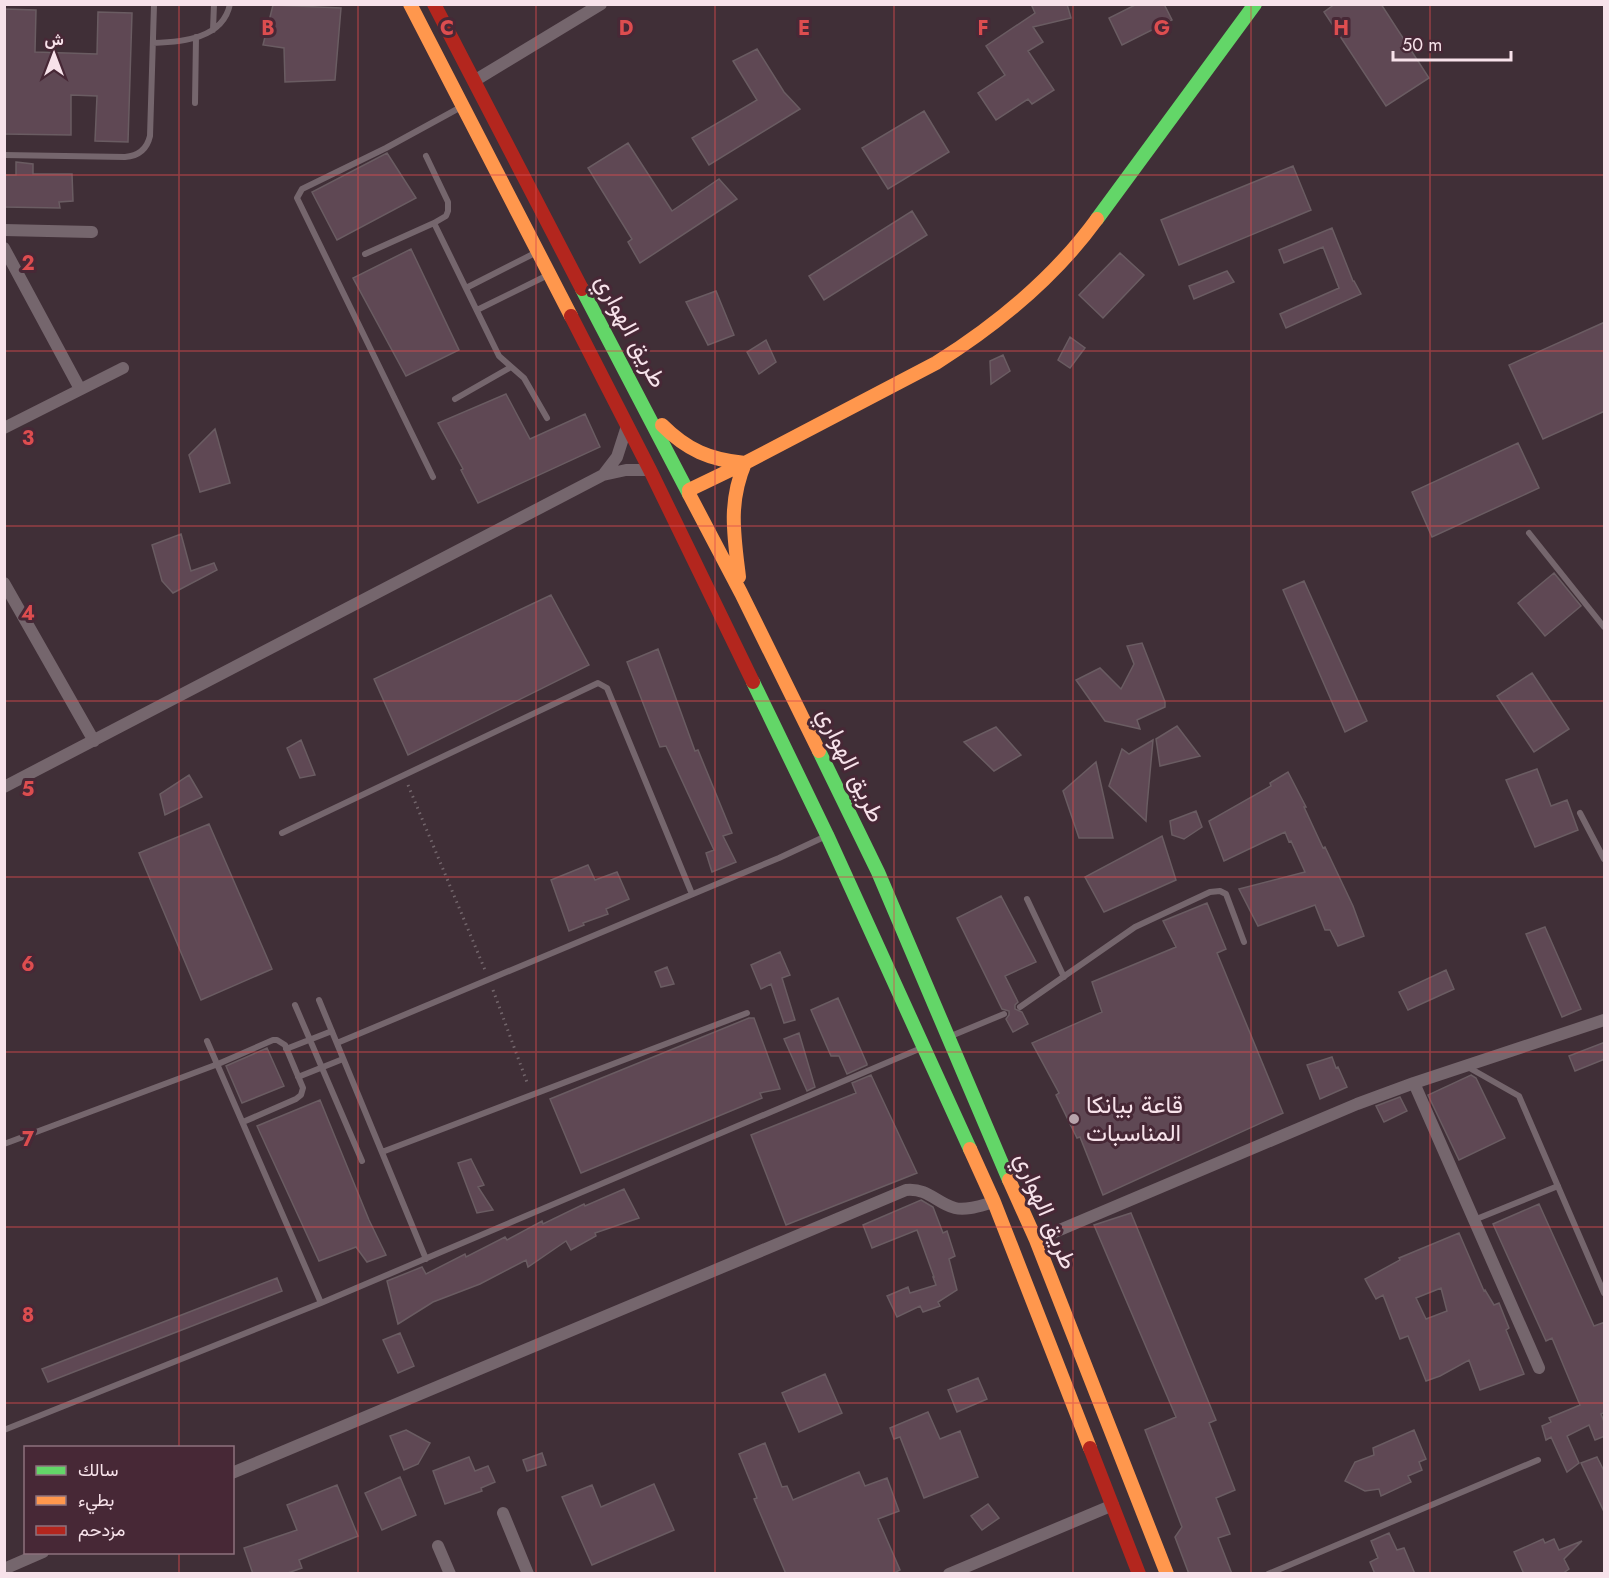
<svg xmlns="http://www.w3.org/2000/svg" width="1609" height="1578" font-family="Jost,Vazirmatn,sans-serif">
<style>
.building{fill:#5f4854;stroke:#6a5c62;stroke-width:1.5;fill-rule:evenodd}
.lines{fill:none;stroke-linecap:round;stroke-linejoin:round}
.path{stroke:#72656b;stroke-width:3;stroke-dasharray:1.5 4.5;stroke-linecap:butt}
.lane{stroke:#75666d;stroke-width:6}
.street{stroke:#75666d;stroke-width:12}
.fast{stroke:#63d668;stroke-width:14}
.slow{stroke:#ff974d;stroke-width:14}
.jam{stroke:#b3261e;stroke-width:14}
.grid{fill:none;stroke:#dd4d4f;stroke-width:1.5;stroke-opacity:0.55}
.poi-dot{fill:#b7a3ab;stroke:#472836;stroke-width:2}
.labels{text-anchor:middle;stroke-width:6;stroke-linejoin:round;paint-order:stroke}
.street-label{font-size:24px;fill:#f7e2ea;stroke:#472836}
.poi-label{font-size:24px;fill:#f7e2ea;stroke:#472836;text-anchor:start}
.grid-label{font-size:20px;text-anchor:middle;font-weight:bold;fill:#dd4d4f;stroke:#472836;stroke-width:6;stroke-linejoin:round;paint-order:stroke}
</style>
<rect width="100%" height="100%" fill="#402f37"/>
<!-- building -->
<path class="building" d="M1031,4h36l4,14 -38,9 10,15 -15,9 26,39 -22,14 -4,-5 -32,21 -18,-27 27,-18 -19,-29 49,-33z
M1137,4h27l8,16 -50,25 -13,-27z
M1335,4h46l48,74 -43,28 -62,-94z
M273,5l68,3 -6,72 -50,2 -1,-34 -21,-3z
M4,9l32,1 -1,42 62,2 1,-42 34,1 -4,129 -33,-1 2,-45 -26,-1v40l-67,-1z
M757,49l27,43 16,17 -91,56 -17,-27 65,-38 -24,-39z
M924,111l25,41 -61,37 -26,-41z
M628,143l44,68 47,-32 18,20 -97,64 -12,-21 4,-3 -44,-71z
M387,153l29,45 -79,42 -25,-48z
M16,162l17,2v10h39l1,27 -14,1 1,6 -56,-1v-32h12z
M1293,166l18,44 -132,55 -18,-45z
M912,211l15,24 -103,65 -15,-24z
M1332,228l21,53h1l7,13 -75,34 -6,-14 59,-26 -16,-41 -39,16 -5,-13z
M411,249l48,101 -53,26 -53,-98z
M1120,253l24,22 -41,43 -24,-23z
M1227,271l7,11 -40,17 -5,-13z
M716,291l18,44 -26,10 -22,-43z
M1605,322v89l-62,28 -34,-74z
M1070,337l15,11 -15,20 -12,-8z
M766,340l10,22 -17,12 -12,-22z
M1003,355l7,16 -19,13 -1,-23z
M506,394l24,45 55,-25 15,33 -122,56 -17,-33 2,-1 -25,-46z
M215,429l15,54 -30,9 -11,-37z
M1518,443l21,45 -107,49 -20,-45z
M181,534l10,37 23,-8 3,7 -44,23 -11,-12 -10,-36z
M1554,573l27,33 -36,30 -27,-33z
M1304,581l63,140 -22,11 -62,-142z
M551,595l38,70 -181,90 -34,-76z
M1142,643l23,59v5l-28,13 3,9 -35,-8 -29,-41 24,-12 21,21 13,-25 -7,-18z
M658,649l37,102 3,-1 34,83 -9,3 13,26 -24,10 -6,-19 8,-3 -48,-104 -6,1 -33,-85z
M1532,673l37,56 -35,23 -37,-56z
M1177,726l23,30 -40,10 -4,-27z
M996,727l25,28 -27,16 -30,-29z
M301,740l14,35 -15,3 -13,-30z
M1153,740l-6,66 -1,15 -37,-35 13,-37 7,5z
M1096,762l13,58 4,18h-34l-16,-47z
M1537,769l14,37 16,-6 11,30 -43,17 -29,-67z
M1288,772l18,35h-2l19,41 2,-1 28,59 11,30 -26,10 -8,-16h-5l-10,-25 -57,21 -19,-37 66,-17 -14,-31 -2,1 -4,-10 -61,29 -15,-40 62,-35 -1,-3z
M189,775l13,22 -37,18 -5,-21z
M1196,811l6,16 -18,12 -12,-4 -2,-14z
M209,824l63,145 -71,31 -62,-147z
M1162,836l14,44 -72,32 -19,-35z
M588,865l7,15 22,-8 12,27 -23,10 2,5 -25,9 1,2 -15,6 -18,-51z
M1001,896l35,66 -31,14 13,26 -3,3v4l7,3 6,12 -15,8 -7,-13 3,-4v-4l-7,-2 -45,-91z
M1207,903l19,46 -9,4 66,160 -180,82 -23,-58 -3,1 -21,-43 3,-2 -27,-50 70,-31 -10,-30 84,-35 -13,-26z
M1545,927l36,82 -19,8 -36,-83z
M780,952l10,23 -8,3 13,42 -11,3 -13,-39 -10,5 -10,-24z
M667,967l7,17 -13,3 -6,-15z
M1446,970l8,19 -46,21 -9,-18z
M838,998l29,66v1l-20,9 -8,-18h-8l-20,-46z
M749,1018h5l26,71 -20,4 2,5 -181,75 -31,-74z
M799,1033l16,54 -8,4 -23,-52z
M1605,1042v17l-30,12 -6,-15z
M267,1048l17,38 -42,17 -16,-37z
M1332,1057l4,11 2,-1 9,20 -27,12 -13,-34z
M871,1075l46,98 -131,52 -35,-90 105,-42 -4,-10z
M1471,1075l5,3 29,60 -46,22 -31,-65z
M1400,1097l7,14 -23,11 -8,-16z
M320,1100l49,120 17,35 -19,7 -11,-15 -37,14 -62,-135z
M471,1159l13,26 -6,2 15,23 -16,3 -19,-50z
M624,1189l15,29 -44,15 1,3 -25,14 -5,-9 -38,26 -2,-7 -46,24 -47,18 -35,22 -11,-43 35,-14 4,7 39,-20 1,3 39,-20 2,3 35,-19 1,3 41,-20 1,2z
M921,1200l12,7 10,26 4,-2 8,25 -6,3 8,31 -19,12 2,4 -17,6 -3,-6 -23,11 -10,-21 21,-9 2,6 26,-8 -3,-8h1l-17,-47 -45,18 -9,-23z
M1539,1204l55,122 11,-4v90l-4,2 4,10v12l-10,4 -6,-15 -22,11 12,27 -12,9 -16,-35 -5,3 -4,-14 9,-4 -2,-4 31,-13 -28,-67 -6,3 -53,-117z
M1131,1213l85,207 -7,3 26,67 -19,8 14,36 -12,4 14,36h-43l-14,-37 7,-10 -37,-97 31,-13 -82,-192z
M1459,1233l25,58 1,-1 9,15 5,-2 10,25 -3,2 18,44 -44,16 -11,-30 -29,16 -14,5 -18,-45 -8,3 -17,-44 -7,4 -11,-20 35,-19 -1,-2zM1441,1288l6,23 -21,8 -10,-21z
M277,1278l5,13 -234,91 -6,-13z
M400,1333l14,33 -16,7 -15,-33z
M825,1374l17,39 -43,19 -17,-39z
M978,1378l9,21 -30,13 -9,-22z
M928,1412l12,27 20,-8 18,46 -54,21 -24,-61 -6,2 -4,-11z
M406,1430l24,13 -12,21 -14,6 -14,-34z
M1414,1430l12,29 -7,3 3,8 -14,6 3,6 -30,14 -2,-7 -14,2 -20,-10 10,-19 19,-7 -1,-7z
M765,1443l17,44 5,-1 6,14 66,-28 6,14 22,-8 12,33 -21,8 22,51 -8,4h-106l-32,-75 3,-1 -18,-44z
M542,1453l4,12 -19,6 -4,-11z
M469,1457l6,14 13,-5 7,16 -14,6 1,3 -37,13 -12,-33z
M1597,1457l8,16v41l-24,-51z
M400,1477l16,38 -34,15 -17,-37z
M654,1484l20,46 -82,35 -30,-68 30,-12 9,22z
M337,1485l21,51 -59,24 3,8 -17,6h-32l-9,-26 53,-18 -10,-25z
M988,1504l11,14 -17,12 -11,-14z
M1389,1533l8,17 7,-2 11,26h-40l-5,-12 8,-4 -7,-17z
M1543,1539l2,4 9,-4 5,11 23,-9 -18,18 5,10 -7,5h-38l-10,-22z"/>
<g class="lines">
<!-- path -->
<path class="path" d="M408,785l77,185
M493,990l35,95"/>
<!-- lane -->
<path class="lane" d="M213,30l1,-26
M153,43c29,-1 70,-4 77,-39
M195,103l1,-66
M4,155l121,2c13,-1 22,-8 25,-21l4,-131
M434,223l65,133 25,22 23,40
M365,254l69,-31 12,-7 2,-5v-9l-22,-46
M466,288l69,-35
M477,310l69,-34
M455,399l56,-32
M433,477l-136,-279 5,-9 84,-41 75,-41
M1529,533l75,94
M1580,813l24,46
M282,833l316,-150 9,5 85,206
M1027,899l37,78
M319,1000l107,259
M295,1005l67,156
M1020,1007l115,-80 75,-35 10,-1 6,3 18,48
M951,1036l53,-22
M207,1041l114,262
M337,1043l442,-185 45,-21
M286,1049l46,-18
M1466,1066l53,30 85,197
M298,1077l45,-18
M4,1144l214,-80 55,-24h4l8,5 18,43 -2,7 -5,4 -53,23
M382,1152l365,-139
M1474,1220l84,-34
M4,1430l317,-127 598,-254
M1268,1574l270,-114"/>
<!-- street -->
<path class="street" d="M474,81l127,-77
M4,230l88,2
M4,248l76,141
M4,428l119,-60
M604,474l13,-17 9,-28
M4,583l90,158
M4,787l599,-312 23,-5h24
M1414,1083l125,285
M1036,1240l321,-136 57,-21 190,-63
M232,1473l674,-283c23,-2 30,13 49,18 12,3 27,-3 39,-6
M503,1513l25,61
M438,1546l12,28
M4,1569l39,-17
M949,1574l164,-69"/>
<!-- fast -->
<path class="fast" d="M1097,219l158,-215
M582,289l107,205
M753,682l74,153 143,314
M819,751l59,121 131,308"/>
<!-- slow -->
<path class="slow" d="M410,4l161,312
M662,425c25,25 48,35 83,38 -17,40 -11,72 -6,114
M689,490l56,-27 191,-100c62,-39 118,-85 161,-144
M689,494l52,99 78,158
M970,1149l24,53 96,246
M1009,1180l27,60 131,334"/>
<!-- jam -->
<path class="jam" d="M434,4l148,285
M571,316l79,154 103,212
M1090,1448l49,126"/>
</g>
<!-- grid -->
<path class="grid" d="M179,4v1444M358,4v1570M536,4v1570M715,4v1570M894,4v1570M1073,4v1570M1251,4v1570M1430,4v1570M4,175h1600M4,351h1600M4,526h1600M4,701h1600M4,877h1600M4,1052h1600M4,1227h1600M4,1403h1600M179,1552v22"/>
<!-- markers -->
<circle class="poi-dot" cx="1074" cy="1119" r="6"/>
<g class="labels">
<!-- street labels -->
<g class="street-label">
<text transform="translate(631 331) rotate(62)" y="8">طريق الهواري</text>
<text transform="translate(851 765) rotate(64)" y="8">طريق الهواري</text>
<text transform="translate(1046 1211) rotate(67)" y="8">طريق الهواري</text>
</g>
<!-- poi labels -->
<g class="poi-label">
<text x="1086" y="1113">قاعة بيانكا<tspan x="1086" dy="28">المناسبات</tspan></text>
</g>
</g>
<g class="grid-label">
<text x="268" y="35">B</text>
<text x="447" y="35">C</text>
<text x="626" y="35">D</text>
<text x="804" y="35">E</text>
<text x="983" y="35">F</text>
<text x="1162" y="35">G</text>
<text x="1341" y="35">H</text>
<text x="28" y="270">2</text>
<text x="28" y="445">3</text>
<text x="28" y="620">4</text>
<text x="28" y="796">5</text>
<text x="28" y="971">6</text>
<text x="28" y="1146">7</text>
<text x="28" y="1322">8</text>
</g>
<!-- border -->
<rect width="1609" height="1578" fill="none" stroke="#f7e2ea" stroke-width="12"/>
<!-- legend -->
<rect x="24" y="1446" width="210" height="108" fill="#472836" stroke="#8d727e" stroke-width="1.5"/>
<rect x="36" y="1466" width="30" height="9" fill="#63d668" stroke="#8d727e" stroke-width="1.5"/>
<text x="78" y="1476" font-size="18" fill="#f7e2ea">سالك</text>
<rect x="36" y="1496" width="30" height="9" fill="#ff974d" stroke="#8d727e" stroke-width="1.5"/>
<text x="78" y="1506" font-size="18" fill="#f7e2ea">بطيء</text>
<rect x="36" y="1526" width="30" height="9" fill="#b3261e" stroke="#8d727e" stroke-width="1.5"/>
<text x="78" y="1536" font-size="18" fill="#f7e2ea">مزدحم</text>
<!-- north arrow -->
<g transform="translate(54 54)" stroke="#472836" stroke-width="4.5" paint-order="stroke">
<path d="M0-4.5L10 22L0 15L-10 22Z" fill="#f7e2ea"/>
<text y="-9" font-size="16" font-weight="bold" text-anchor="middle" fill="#f7e2ea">ش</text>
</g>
<!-- scale -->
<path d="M1393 51v9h118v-9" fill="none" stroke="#f7e2ea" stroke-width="3"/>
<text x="1402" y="51" font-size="18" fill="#f7e2ea" stroke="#472836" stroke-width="4.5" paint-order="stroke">50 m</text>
</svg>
